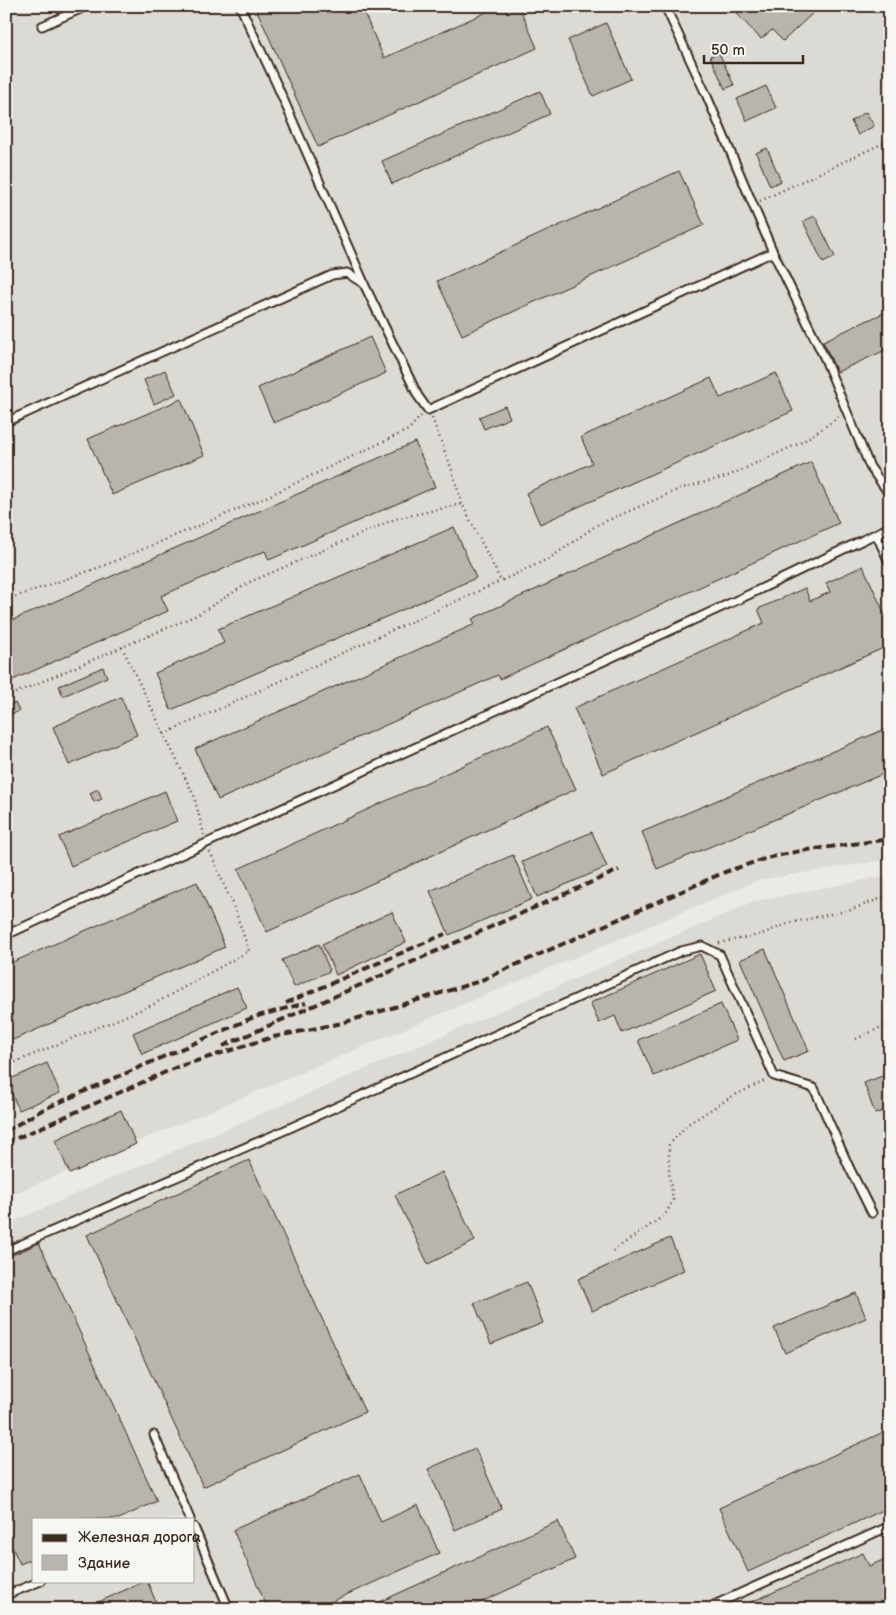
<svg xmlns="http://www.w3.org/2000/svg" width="896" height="1615" font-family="'Balsamiq Sans',sans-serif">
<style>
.built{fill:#dcdad4;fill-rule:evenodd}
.building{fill:#bab4ae;stroke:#3b2a1e}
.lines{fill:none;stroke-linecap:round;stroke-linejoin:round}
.service-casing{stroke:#3b2a1e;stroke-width:11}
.path{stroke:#3b2a1e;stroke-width:2.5;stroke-dasharray:1 4;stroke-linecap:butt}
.service{stroke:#f6f6f2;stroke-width:7}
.rail{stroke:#3b2a1e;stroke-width:4;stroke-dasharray:8 4;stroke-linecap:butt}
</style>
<rect width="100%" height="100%" fill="#ebeae5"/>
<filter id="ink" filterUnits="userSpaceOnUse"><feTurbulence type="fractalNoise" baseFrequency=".02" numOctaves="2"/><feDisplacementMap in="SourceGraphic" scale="10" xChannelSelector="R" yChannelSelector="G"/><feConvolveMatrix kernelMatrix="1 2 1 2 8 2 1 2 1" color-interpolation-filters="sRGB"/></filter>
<g filter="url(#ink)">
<!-- built -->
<path class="built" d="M6,6h884v853l-131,21 -753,317z
M890,875v734h-884v-384l94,-42 656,-282zM34,1519h160v62h-160z"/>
<!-- building -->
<path class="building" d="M255,6h106l23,52 116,-52h19l18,42 -219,99z
M744,6h43l3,4 4,-4h15l5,6 -31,29 -11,-11 -11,9 -24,-25z
M606,23l25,56 -38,17 -25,-56z
M719,53l15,32 -9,4 -15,-33z
M766,86l10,22 -29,13 -10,-22z
M540,91l10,23 -158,70 -10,-23z
M866,112l8,14 -16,9 -7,-14z
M767,148l14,33 -11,5 -14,-33z
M679,171l25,54 -242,110 -25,-54z
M815,216l20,41 -12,6 -20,-42z
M890,310v38l-53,24 -14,-31z
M370,337l16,36 -112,50 -16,-35z
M165,370l11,24 -22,10 -10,-24z
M776,373l17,38 -253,113 -14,-31 66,-30 -11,-26 130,-59 9,20z
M181,399l23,56 -92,40 -24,-56z
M505,406l5,12 -26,11 -5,-12z
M415,442l20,45 -166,73 -4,-9 -104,45 7,15 -162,72v-60z
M811,462l28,61 -339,156 -2,-4 -280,125 -23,-51 280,-125 -3,-5z
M454,527l22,51 -305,132 -16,-37 69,-30 -6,-14z
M863,566l27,60v19l-287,129 -29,-66 190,-85 -6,-14 47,-21 5,13 20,-9 -4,-9z
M103,667l4,10 -44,19 -4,-10z
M121,697l16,38 -68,30 -16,-38z
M15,703l4,8 -13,6v-10z
M547,727l29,62 -309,143 -29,-63z
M890,727v44l-233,98 -15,-37z
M98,789l4,10 -8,3 -4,-9z
M165,791l12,30 -106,45 -12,-29z
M592,832l15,35 -70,30 -15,-35z
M513,855l19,44 -83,36 -19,-44z
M197,882l28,65 -219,96v-78z
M392,912l14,30 -70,33 -14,-31z
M319,944l11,27 -36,16 -12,-27z
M765,949l44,102 -25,10 -44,-101z
M700,954l16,37 -94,42 -7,-17 -16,7 -9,-20z
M237,987l10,21 -105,46 -9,-21z
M721,1004l16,36 -83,36 -16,-36z
M47,1063l13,30 -41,17 -13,-29z
M890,1073v35l-15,6 -11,-31z
M121,1110l15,34 -66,30 -15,-34z
M249,1160l116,252 -162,75 -116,-252z
M442,1172l33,69 -47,23 -33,-69z
M670,1238l14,32 -92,41 -14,-32z
M39,1243l118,258 -38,18h-85v39l-14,6 -14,-30v-276z
M527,1282l16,41 -52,21 -17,-41z
M856,1293l10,25 -81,35 -11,-25z
M890,1429v78l-142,65 -29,-64z
M475,1448l27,61 -47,21 -27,-61z
M360,1474l21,48 37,-17 21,48 -124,56h-47l-35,-79z
M558,1521l17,38 -109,50h-102z
M863,1553l6,13 21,-9v52h-155z
M145,1581h2l12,28h-76z"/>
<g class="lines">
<defs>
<path id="service" d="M240,6l37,79 87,198
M665,6l41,88 67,158 51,105 46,110 20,28
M42,26l45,-20
M6,422l326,-147 15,-2 17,11 54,112 10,14 345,-158
M876,534l14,30
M6,935l742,-340 142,-68
M6,1251l277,-120 398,-180 21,-5 18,9 54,121 40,12 35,79 23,46
M154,1435l36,84
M194,1527l35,82
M6,1595l35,-14
M716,1609l-2,-4 176,-79"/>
</defs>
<!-- service casing -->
<use href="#service" class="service-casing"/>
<!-- path -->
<path class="path" d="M760,201l130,-61
M432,418l20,52 10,34
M6,600l97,-34 159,-67 146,-69 13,-14
M122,647l72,149 10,39
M6,697l191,-82 53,-33 145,-63 67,-15 39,77 49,-23 47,-33 85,-37 44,-11 76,-35 31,-21 6,-6
M164,734l337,-153
M719,943l40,-8 31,-12 60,-13 40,-15
M856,1039l34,-16
M6,1066l146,-61 97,-54 -13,-38 -26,-61
M613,1251l52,-36 8,-15 -4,-26v-29l19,-21 43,-27 35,-17"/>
<!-- service -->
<use href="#service" class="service"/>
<!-- rail -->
<path class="rail" d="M286,1003l159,-69
M223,1046l396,-176
M6,1131l36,-21 212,-93 52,-14
M6,1143l171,-76 96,-30 69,-14 135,-41 248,-110 42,-14 33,-7 90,-12"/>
</g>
</g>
<!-- margin -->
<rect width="896" height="1615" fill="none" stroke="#f6f6f2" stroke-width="25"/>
<rect x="12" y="12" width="871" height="1590" fill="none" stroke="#3b2a1e" stroke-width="2" filter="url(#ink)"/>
<!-- legend -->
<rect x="32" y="1518" width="162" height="65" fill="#f6f6f2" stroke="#aba49d"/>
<rect x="42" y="1534" width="25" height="8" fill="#3b2a1e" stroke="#aba49d"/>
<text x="78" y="1542" font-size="15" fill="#3b2a1e">Железная дорога</text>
<rect x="42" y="1555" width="25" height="15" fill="#bab4ae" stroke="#aba49d"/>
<text x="78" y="1568" font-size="15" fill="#3b2a1e">Здание</text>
<!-- scale -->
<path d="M704 55v8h99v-8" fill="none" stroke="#3b2a1e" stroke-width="2.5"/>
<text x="711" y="55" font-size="15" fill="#3b2a1e" stroke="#f6f6f2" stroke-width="4" paint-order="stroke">50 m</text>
</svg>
